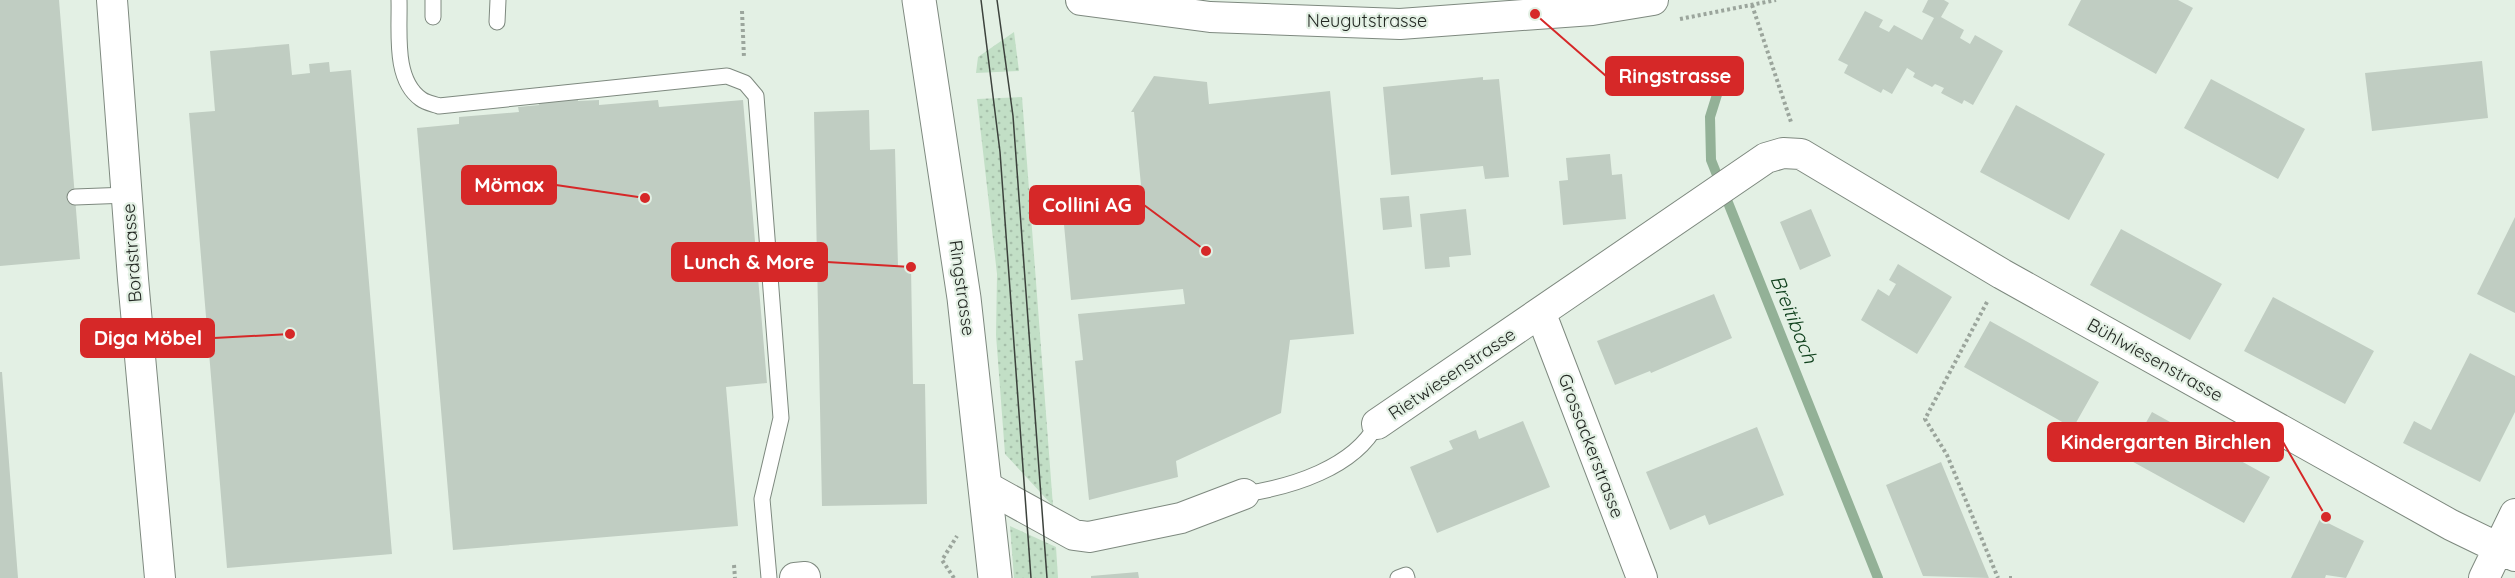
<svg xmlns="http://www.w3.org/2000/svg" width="2515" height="578" font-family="Quicksand,sans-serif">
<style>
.grass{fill:url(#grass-dots)}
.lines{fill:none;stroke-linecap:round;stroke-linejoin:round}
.stream{stroke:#93b197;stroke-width:10}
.building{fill:#c0cdc2}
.lane-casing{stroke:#7e897f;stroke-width:17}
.street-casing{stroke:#7e897f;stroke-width:32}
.secondary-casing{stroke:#7e897f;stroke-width:35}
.path{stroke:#9ba59c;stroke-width:4;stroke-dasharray:3 3;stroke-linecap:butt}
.lane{stroke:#fff;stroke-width:15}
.street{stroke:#fff;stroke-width:30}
.secondary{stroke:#fff;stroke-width:33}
.tram{stroke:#3c423c;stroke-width:1.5}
.labels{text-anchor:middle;stroke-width:4.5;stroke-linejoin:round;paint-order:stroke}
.street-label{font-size:18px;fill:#232823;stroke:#e3f0e4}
.water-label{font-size:20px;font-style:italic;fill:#0e3f1b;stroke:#e3f0e4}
.leader{fill:none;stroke:#d62828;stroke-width:2}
.callout-dot{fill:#d62828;stroke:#e3f0e4;stroke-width:2}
.callout{fill:#d62828;stroke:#d62828;stroke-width:2}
.callout-label{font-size:20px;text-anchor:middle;font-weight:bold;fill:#fff}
</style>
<defs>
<pattern id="grass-dots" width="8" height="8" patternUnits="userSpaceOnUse" patternTransform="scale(1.5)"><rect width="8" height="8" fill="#c2dfc6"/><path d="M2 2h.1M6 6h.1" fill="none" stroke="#a6bfaa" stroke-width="1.8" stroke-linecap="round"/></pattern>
</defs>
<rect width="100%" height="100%" fill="#e3f0e4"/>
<!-- grass -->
<path class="grass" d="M1014,32l5,39 -43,2 2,-16z
M1022,97l31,409 -48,-52 -9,-119 1,-61 -20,-175z
M1010,526l46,21 2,31h-44z"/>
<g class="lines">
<!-- stream -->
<path class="stream" d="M1725,69l-15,48 1,43 167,418"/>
</g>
<!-- building -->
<path class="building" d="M0,0h59l21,259 -80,7z
M1928,0h16l5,3 -8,14 23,13 -4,8 10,6 5,-9 28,16 -30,54 -9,-5 -2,4 -21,-11 3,-5 -9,-4 -3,3 -19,-10 2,-4 -8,-5 -15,26 -9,-5 -2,4 -37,-20 4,-8 -10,-5 27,-49 18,9 -4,7 10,5 5,-7 28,15 12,-22 -12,-6z
M2081,0h97l15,8 -37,66 -88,-49z
M289,44l3,31 18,-2 -1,-9 20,-2 1,10 21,-2 41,484 -165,14 -38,-455 26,-2 -5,-60z
M2482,61l6,57 -116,13 -7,-58z
M1154,76l53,6 2,22 121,-13 24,243 -64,6 -9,73 -105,48 2,16 -89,23 -14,-139 8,-1 -5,-46 107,-10 -2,-15 -112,11 -8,-86 80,-8 -9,-94h-3z
M1483,77v3l16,-1 10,98 -24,2 -2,-13 -92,9 -8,-88z
M2211,79l94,50 -27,50 -94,-51z
M578,92v9l21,-1v5l59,-5 1,7 84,-7 24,283 -41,4 12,139 -285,24 -36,-422 42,-4v-7l60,-5 -1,-5 21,-2 -1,-9z
M2016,105l89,49 -36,66 -89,-48z
M869,110l1,40 25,-1 3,118h13l2,117h12l2,120 -105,2 -8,-394z
M1610,154l2,21 10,-1 4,45 -63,6 -4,-44 9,-1 -2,-22z
M1409,196l3,31 -29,3 -3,-32z
M1466,209l5,46 -22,2 1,10 -25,2 -5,-55z
M1811,209l20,47 -31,14 -20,-48z
M2515,217v96l-38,-19z
M2121,229l101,55 -32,56 -100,-55z
M1898,264l54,33 -35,57 -56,-34 17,-31 11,7 7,-12 -7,-4z
M1714,294l18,44 -81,35 -1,-2 -35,14 -18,-44z
M2273,297l101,54 -29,53 -101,-53z
M1990,321l109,61 -26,46 -109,-61z
M2470,353l45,23v36l-35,70 -77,-39 11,-22 17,9z
M0,372h2l16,206h-18z
M2152,412l118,65 -26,46 -118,-65z
M1523,421l27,66 -113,46 -27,-66 43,-18 -4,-8 27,-11 3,9z
M1757,427l27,68 -75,30 -4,-10 -35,15 -24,-58z
M1941,462l38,92 10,24 -66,-2 -37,-91z
M2320,519l44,22 -18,37 -20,-3 -1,3h-34z
M1138,572l1,6h-48v-2z"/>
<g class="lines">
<defs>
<path id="lane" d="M399,0c1,31 -6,79 22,99 5,4 13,5 18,7l288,-30 18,7 11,13 25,322 -19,81 7,79
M433,0v17
M497,22l1,-22
M75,197l53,-2
M1244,494c47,-7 110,-26 133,-70
M1398,578l8,-3 1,3"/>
<path id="street" d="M112,0l21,279 27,299
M1081,0l129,17 190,7 192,-14 61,-10
M1541,314l101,264
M1377,424l389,-266 17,-5 18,1 201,120 449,251 64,31
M985,486l89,49 15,2 92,-19 63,-24
M795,578l10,-1
M2484,578l31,-64"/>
<path id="secondary" d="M919,0l45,298 31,280"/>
</defs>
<!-- lane casing -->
<use href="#lane" class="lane-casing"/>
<!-- street casing -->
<use href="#street" class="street-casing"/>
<!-- secondary casing -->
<use href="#secondary" class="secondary-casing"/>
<!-- path -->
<path class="path" d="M1752,5l39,117
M742,11l2,47
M1680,19l96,-19
M1987,302l-62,117 22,36 51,123
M734,565l1,13
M954,578l-12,-18 15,-24
M2009,578h4"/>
<!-- lane -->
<use href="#lane" class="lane"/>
<!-- street -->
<use href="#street" class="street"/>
<!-- secondary -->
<use href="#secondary" class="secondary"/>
<!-- tram -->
<path class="tram" d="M981,0l19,152 31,426
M997,0l16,116 34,462"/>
</g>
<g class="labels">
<!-- street labels -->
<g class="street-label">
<text x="1367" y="27">Neugutstrasse</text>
<text transform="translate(132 253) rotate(-94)" y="6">Bordstrasse</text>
<text transform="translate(962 288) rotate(82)" y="6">Ringstrasse</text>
<text transform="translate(2155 360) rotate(29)" y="6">Bühlwiesenstrasse</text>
<text transform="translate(1452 374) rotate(-34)" y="6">Rietwiesenstrasse</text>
<text transform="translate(1591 446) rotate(69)" y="6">Grossackerstrasse</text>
</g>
<!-- water labels -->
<g class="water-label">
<text transform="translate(1794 319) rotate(68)" y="7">Breitibach</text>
</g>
</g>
<!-- callouts -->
<path class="leader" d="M1535 14L1606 76M645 198L556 185M1206 251L1144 205M911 267L827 262M290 334L214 338M2326 517L2283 442"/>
<g class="callout-dot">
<circle cx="1535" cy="14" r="6"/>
<circle cx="645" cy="198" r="6"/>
<circle cx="1206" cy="251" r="6"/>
<circle cx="911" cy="267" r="6"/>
<circle cx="290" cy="334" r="6"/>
<circle cx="2326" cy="517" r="6"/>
</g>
<g class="callout">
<rect x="1606" y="57" width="137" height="38" rx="6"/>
<rect x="462" y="166" width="94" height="38" rx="6"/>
<rect x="1030" y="186" width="114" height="38" rx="6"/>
<rect x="672" y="243" width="155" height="38" rx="6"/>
<rect x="81" y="319" width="133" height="38" rx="6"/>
<rect x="2048" y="423" width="235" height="38" rx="6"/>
</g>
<g class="callout-label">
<text x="1675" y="83">Ringstrasse</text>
<text x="509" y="192">Mömax</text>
<text x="1087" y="212">Collini AG</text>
<text x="749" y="269">Lunch &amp; More</text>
<text x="148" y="345">Diga Möbel</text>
<text x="2166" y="449">Kindergarten Birchlen</text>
</g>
</svg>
